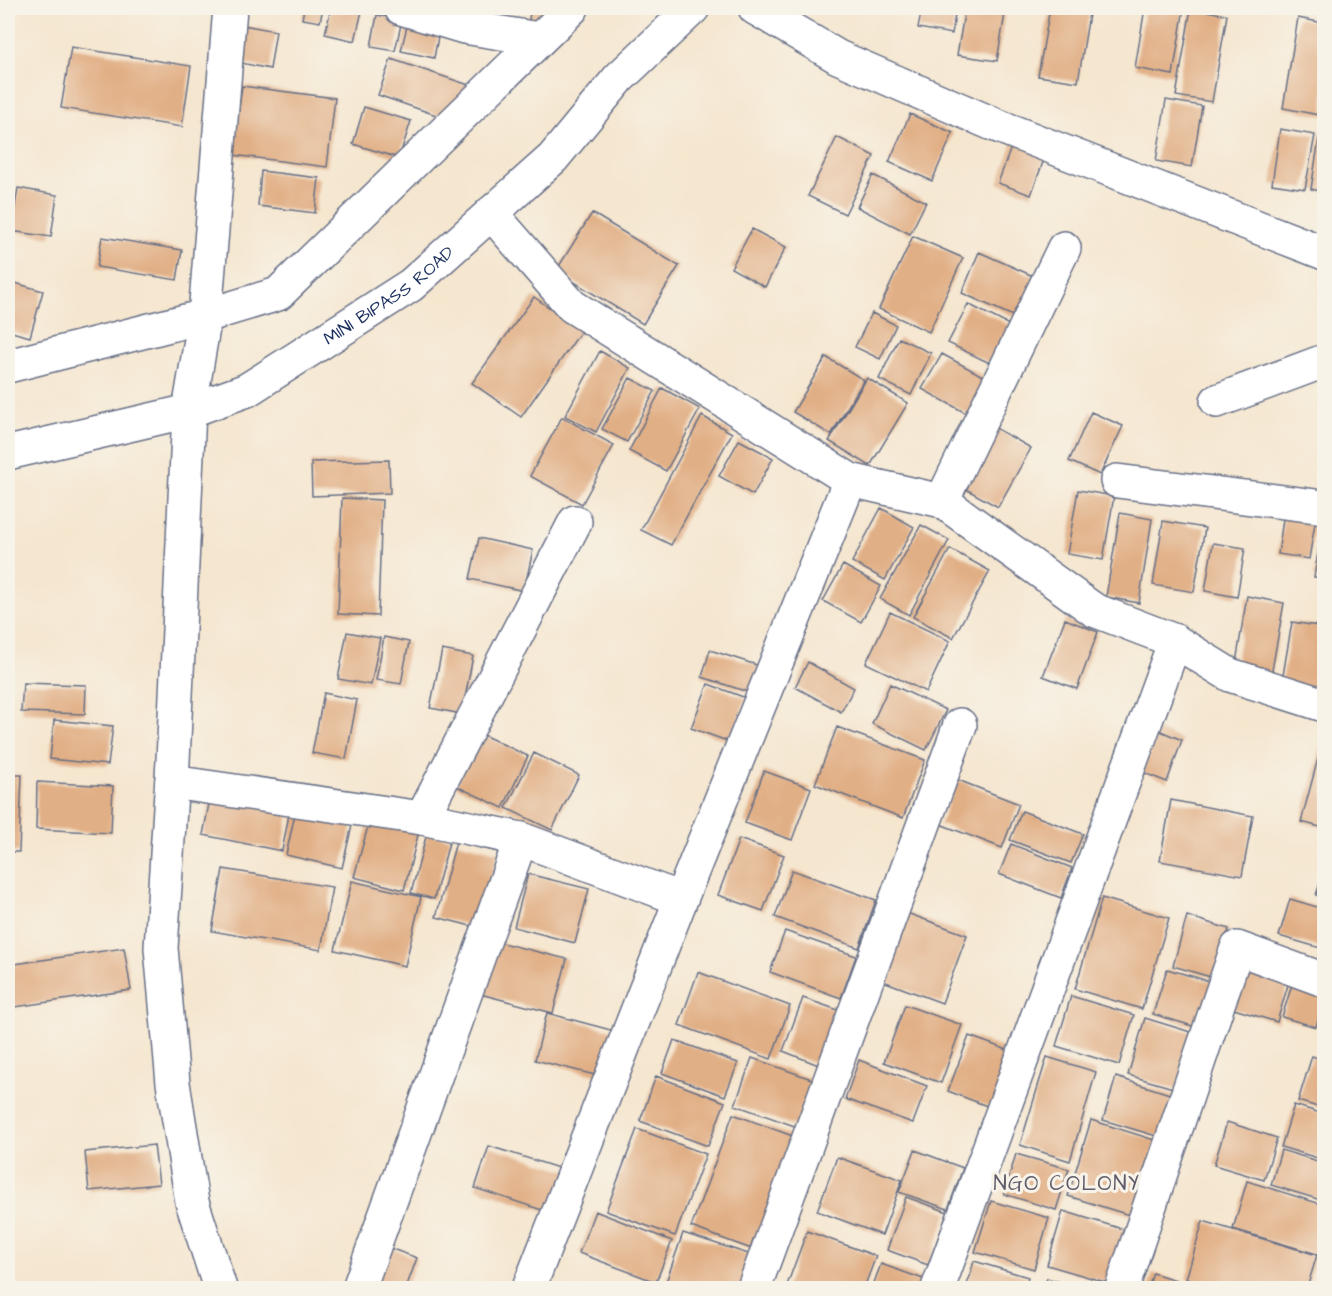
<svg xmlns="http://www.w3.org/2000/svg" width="1332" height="1296" font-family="'Architects Daughter',sans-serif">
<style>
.building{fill:#e1af85}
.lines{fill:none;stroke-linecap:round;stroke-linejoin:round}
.minor-casing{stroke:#676f86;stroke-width:36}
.minor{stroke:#fff;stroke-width:33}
.labels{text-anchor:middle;stroke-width:6;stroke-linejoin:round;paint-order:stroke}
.street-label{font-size:18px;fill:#1b2f5e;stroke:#f7f3e8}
.quarter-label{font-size:21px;letter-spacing:1.5px;fill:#605c6c;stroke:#f7f3e8}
</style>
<rect width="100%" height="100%" fill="#f7f3e8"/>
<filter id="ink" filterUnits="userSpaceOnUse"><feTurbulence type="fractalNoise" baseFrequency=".0167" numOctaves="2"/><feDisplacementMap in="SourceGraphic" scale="12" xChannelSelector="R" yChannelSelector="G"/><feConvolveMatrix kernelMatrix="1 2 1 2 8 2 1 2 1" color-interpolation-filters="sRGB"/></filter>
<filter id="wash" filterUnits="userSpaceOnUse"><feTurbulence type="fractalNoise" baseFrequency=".008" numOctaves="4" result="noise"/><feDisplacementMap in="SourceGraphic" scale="24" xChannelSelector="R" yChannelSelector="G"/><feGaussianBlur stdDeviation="1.35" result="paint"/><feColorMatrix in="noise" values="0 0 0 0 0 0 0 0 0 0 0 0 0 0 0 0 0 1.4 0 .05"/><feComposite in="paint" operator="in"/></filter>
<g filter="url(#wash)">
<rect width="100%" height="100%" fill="#f5e6cf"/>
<g id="blocks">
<!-- building -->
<path class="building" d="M304,8h19l-3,14 -18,-3z
M331,8l31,3 -7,30 -30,-7z
M531,8h39l-42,16z
M891,8h27l-1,5z
M922,8h34l-4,26 -34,-6z
M965,8h41l-9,53 -40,-6z
M1050,8h40l-12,74 -40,-6z
M1145,8h39l-11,67 -38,-7z
M1191,8l36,7 -15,87 -36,-6z
M377,15l25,5 -7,31 -24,-4z
M1298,18l26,5v93l-41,-8z
M243,25l33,6 -6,38 -34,-7z
M407,26l32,6 -5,26 -33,-7z
M71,47l120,19 -9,61 -121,-19z
M391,59l84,28 -13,37 -84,-29z
M242,86l93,12 -8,69 -94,-12z
M1166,100l36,6 -10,61 -36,-6z
M364,107l47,14 -12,37 -46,-14z
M910,114l43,19 -21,48 -43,-19z
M1280,129l35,6 -10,54 -33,-5z
M1320,133l4,1v58l-13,-3z
M837,137l37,19 -29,58 -37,-18z
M1013,142l33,12 -15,41 -33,-12z
M261,171l58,7 -4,35 -57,-7z
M873,175l53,27 -16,32 -53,-27z
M18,188l39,7 -6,42 -40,-6z
M592,213l87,53 -36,58 -87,-53z
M752,229l34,18 -21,40 -34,-19z
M913,236l50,22 -34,74 -50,-23z
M102,237l80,13 -5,30 -80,-13z
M979,252l63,28 -18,41 -62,-28z
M8,281l35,10 -13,46 -22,-6z
M534,297l48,33 -61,87 -49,-34z
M968,304l53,27 -19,38 -54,-26z
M872,313l24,12 -16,34 -25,-12z
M899,338l32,15 -20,42 -32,-16z
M600,351l30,17 -34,64 -31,-16z
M942,354l50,27 -19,36 -51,-28z
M826,357l38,23 -33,55 -38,-23z
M630,378l25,13 -28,51 -25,-13z
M867,378l41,25 -38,63 -41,-25z
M662,388l38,21 -34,62 -37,-20z
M1091,412l32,14 -23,49 -31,-14z
M702,416l30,17 -61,112 -30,-15z
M562,417l52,28 -32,59 -52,-28z
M988,424l43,24 -33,59 -43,-24z
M739,440l34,18 -20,37 -34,-19z
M389,460l1,33 -78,3 -1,-34z
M1078,490l36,6 -11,64 -36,-6z
M342,498l40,2 -4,116 -40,-2z
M881,508l33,19 -29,53 -33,-18z
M1284,512l32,5 -7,42 -31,-5z
M1120,513l32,6 -13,84 -33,-6z
M1163,521l42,7 -11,64 -41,-7z
M1323,522h1v56l-10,-1z
M921,525l28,15 -40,75 -29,-16z
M479,538l54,12 -9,41 -54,-12z
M1213,543l32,5 -8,49 -32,-6z
M950,549l40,22 -37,67 -40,-21z
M843,565l38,21 -20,36 -38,-21z
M1247,596l37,7 -13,73 -36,-7z
M890,612l60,29 -24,51 -60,-29z
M1065,619l33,13 -21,57 -34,-13z
M1292,622l32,5v67l-43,-7z
M347,632l33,6 -9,47 -33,-6z
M384,637l25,5 -8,42 -25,-4z
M442,650l31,6 -11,58 -32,-6z
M710,650l59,19 -9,27 -58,-19z
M808,662l46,26 -13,24 -46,-25z
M23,683l63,2 -1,29 -64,-2z
M708,684l38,14 -16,44 -39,-14z
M890,684l56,26 -20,40 -54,-26z
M324,693l33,7 -11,59 -34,-6z
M54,720l59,6 -5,39 -58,-6z
M837,727l88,33 -22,58 -88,-34z
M1158,730l24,10 -15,42 -25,-10z
M481,734l47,22 -25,52 -47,-22z
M1324,736v92l-23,-6z
M534,753l45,22 -27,55 -46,-22z
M764,771l47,17 -19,52 -47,-17z
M8,775h14l-3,77h-11z
M958,780l61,24 -17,44 -62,-24z
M37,782l76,4 -2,47 -75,-4z
M212,788l79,16 -9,47 -79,-16z
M1171,800l82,16 -11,60 -82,-15z
M297,805l57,12 -12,51 -56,-13z
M1022,811l61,23 -12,29 -61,-23z
M370,819l49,12 -15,59 -50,-13z
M427,833l23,6 -16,60 -23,-6z
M739,839l45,16 -21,56 -45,-16z
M456,842l42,10 -19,76 -43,-11z
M1011,844l61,24 -11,30 -62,-24z
M223,869l109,18 -11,63 -109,-19z
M792,870l84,30 -17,48 -84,-31z
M1324,871v27l-8,-3z
M528,874l61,15 -14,54 -61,-16z
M352,881l69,16 -16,69 -70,-16z
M1102,898l67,20 -27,91 -67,-20z
M1290,899l34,10v40l-45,-13z
M907,913l60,22 -25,68 -59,-22z
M1187,916l42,13 -15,49 -41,-12z
M785,931l71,25 -15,42 -71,-26z
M494,941l73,18 -14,54 -73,-19z
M124,948l7,42 -123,18v-43z
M1241,963l49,15 -13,44 -50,-15z
M1167,969l45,13 -13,46 -46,-14z
M698,972l92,34 -19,53 -92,-34z
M1294,978l30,9v11l-8,29 -34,-10z
M1071,996l63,19 -15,50 -63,-19z
M803,998l38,13 -20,55 -38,-15z
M905,1005l57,20 -21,58 -57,-21z
M547,1013l75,20 -11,46 -76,-19z
M1145,1018l52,16 -17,56 -52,-15z
M969,1036l44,16 -21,56 -44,-17z
M674,1040l64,23 -13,33 -63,-23z
M1312,1056l12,4v49l-26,-8z
M1047,1057l49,15 -26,89 -50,-16z
M752,1058l68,24 -17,47 -68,-24z
M859,1060l68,26 -14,37 -68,-24z
M656,1076l69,26 -17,44 -68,-25z
M1116,1077l60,19 -13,42 -60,-18z
M1294,1105l30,9v46l-43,-13z
M733,1114l65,24 -41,113 -66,-24z
M1091,1120l73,23 -22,76 -74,-23z
M1227,1122l50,16 -13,42 -50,-15z
M637,1129l69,25 -31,82 -69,-25z
M154,1145l5,39 -70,7 -4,-39z
M489,1146l79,25 -14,43 -79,-26z
M915,1150l48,18 -15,41 -49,-17z
M1281,1150l43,13v38l-53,-16z
M1016,1154l53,15 -13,41 -52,-16z
M837,1157l65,23 -20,55 -65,-24z
M1247,1181l77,24v35l-4,15 -87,-26z
M906,1197l42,15 -20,53 -41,-15z
M991,1201l58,17 -15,51 -59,-17z
M595,1211l77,30 -16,41 -77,-29z
M1063,1211l66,20 -17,53 -65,-19z
M1203,1221l114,34 -10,33h-90l-31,-9z
M807,1231l69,25 -12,32h-78z
M683,1233l75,24 -11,31h-83z
M384,1246l33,12 -11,30h-38z
M974,1261l54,16 -3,11h-59z
M881,1264l48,17 -3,7h-54z
M1153,1273l49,15h-54z
M1047,1278l34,10h-37z"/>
</g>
</g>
<g filter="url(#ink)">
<use href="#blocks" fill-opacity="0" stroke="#676f86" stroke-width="1.5"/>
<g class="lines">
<defs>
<g id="minor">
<path d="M401,8l63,19 75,12"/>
<path d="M755,8l83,49 155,67 331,129"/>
<path d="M491,213l81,93 278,174 92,21 152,109 81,31 55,34 94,30"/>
<path d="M8,366l197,-50 73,-22 294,-286"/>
<path d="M1217,401l107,-40"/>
<path id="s1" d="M8,453l181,-42 58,-21 164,-105 142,-127 66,-80 74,-70"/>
<path d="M1117,481l207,26"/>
<path d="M942,501l122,-253"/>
<path d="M172,782l250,36 99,21 160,60"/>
<path d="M422,818l153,-296"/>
<path d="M220,1288l-28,-86 -19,-119 -12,-135 12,-187 16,-350 16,-95 25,-308"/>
<path d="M359,1288l162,-449"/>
<path d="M529,1288l152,-389 169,-419"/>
<path d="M754,1288l206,-563"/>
<path d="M938,1288l237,-647"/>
<path d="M1122,1288l115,-340 87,32"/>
</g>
</defs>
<!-- minor casing -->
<use href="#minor" class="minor-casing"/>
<!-- minor -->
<use href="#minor" class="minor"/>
</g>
</g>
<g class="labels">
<!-- street labels -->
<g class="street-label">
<text dy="6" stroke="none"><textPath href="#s1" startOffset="418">MINI BIPASS ROAD</textPath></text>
</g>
<!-- quarter labels -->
<g class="quarter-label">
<text x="1067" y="1190">NGO COLONY</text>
</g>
</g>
<!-- margin -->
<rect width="1332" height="1296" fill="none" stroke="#f7f3e8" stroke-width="30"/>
</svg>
